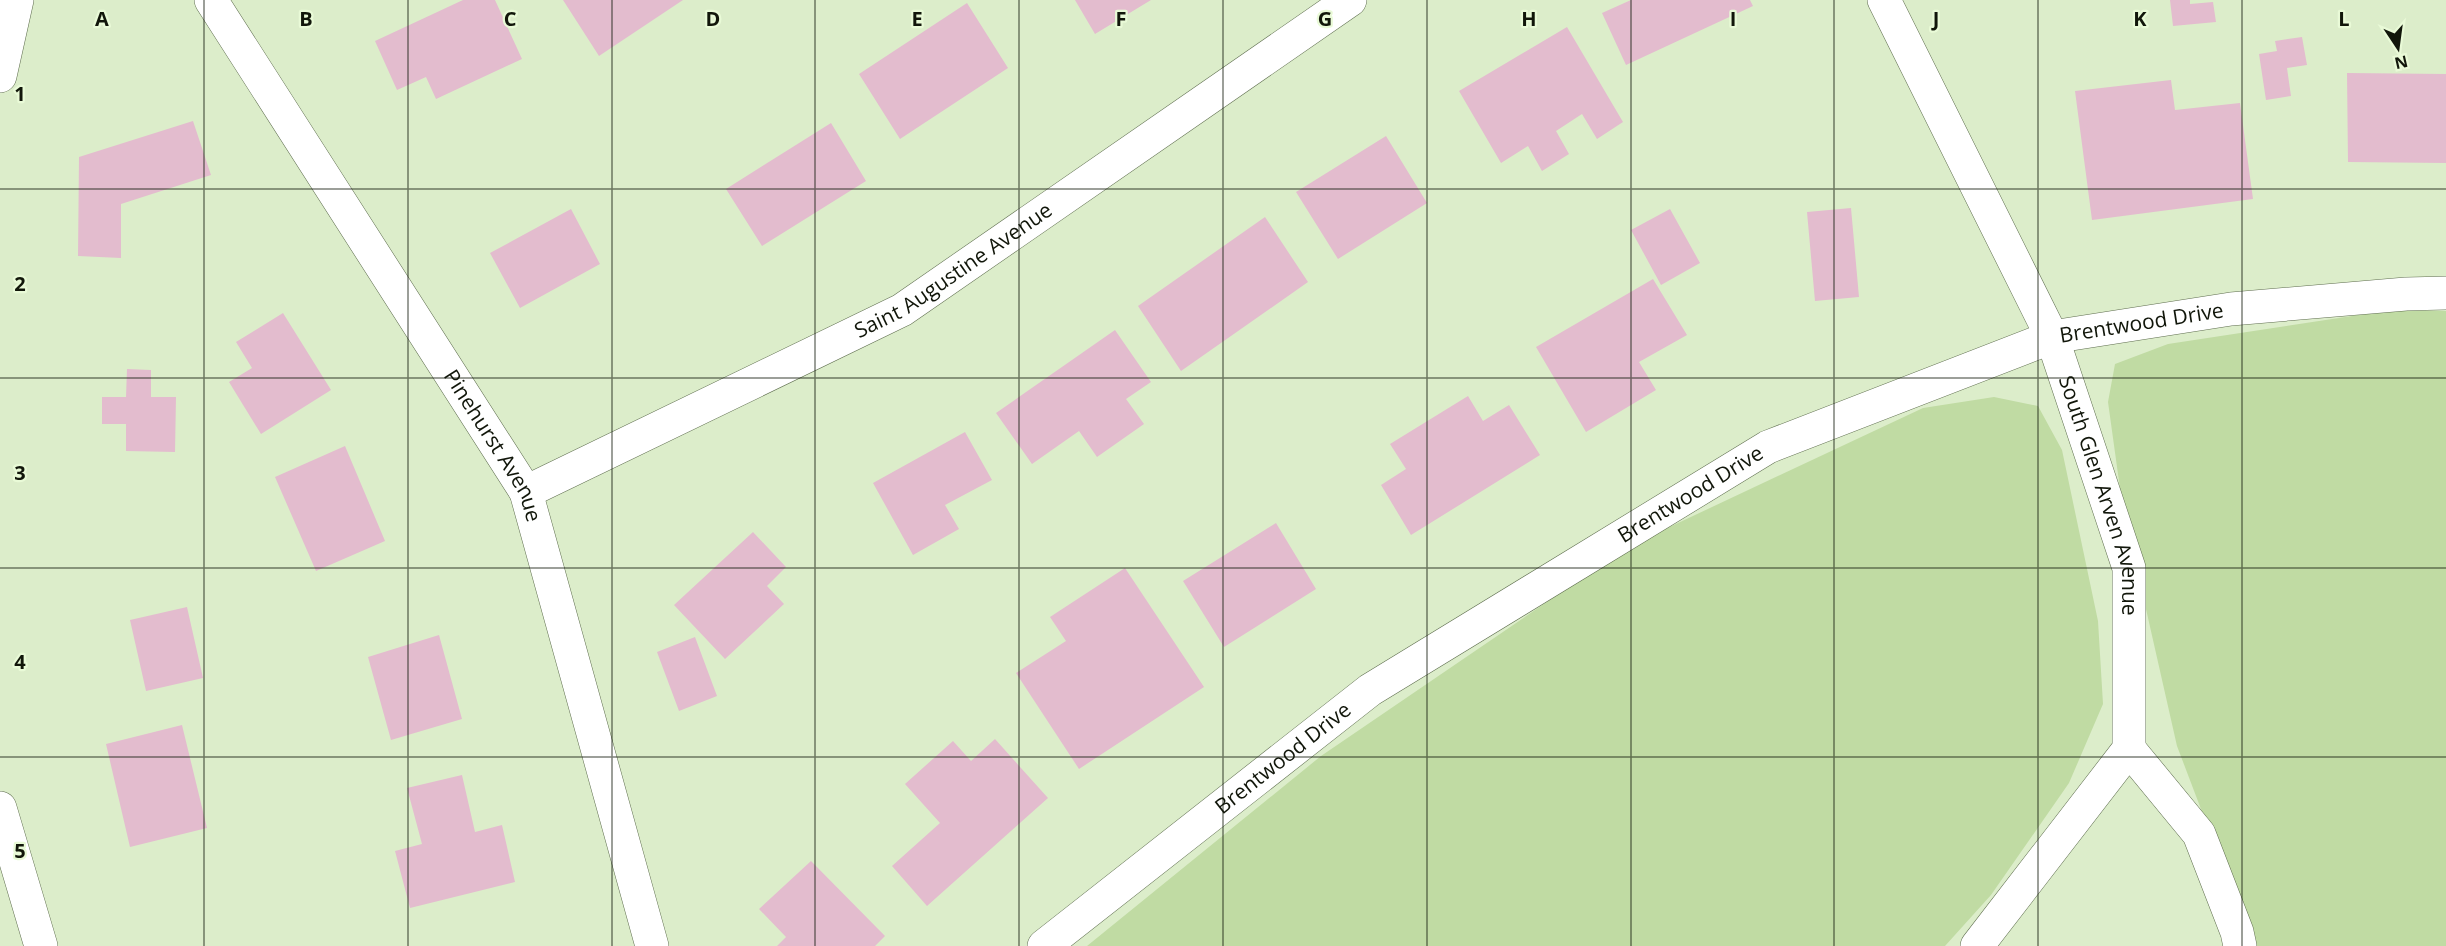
<svg xmlns="http://www.w3.org/2000/svg" width="2446" height="946" font-family="'Open Sans',sans-serif">
<style>
.green{fill:#c0dba3}
.building{fill:#e3bcce}
.lines{fill:none;stroke-linecap:round;stroke-linejoin:round}
.street-casing{stroke:#5f6e4f;stroke-width:34}
.street{stroke:#fff;stroke-width:33}
.grid{fill:none;stroke:#11160a;stroke-width:1.5;stroke-opacity:0.55}
.labels{text-anchor:middle;stroke-width:4.5;stroke-linejoin:round;paint-order:stroke}
.street-label{font-size:21px;fill:#11160a;stroke:#e9fad7}
.grid-label{font-size:20px;text-anchor:middle;font-weight:bold;fill:#11160a;stroke:#e9fad7;stroke-width:4.5;stroke-linejoin:round;paint-order:stroke}
</style>
<rect width="100%" height="100%" fill="#dcedca"/>
<!-- green -->
<path class="green" d="M2385,311h61v635h-193l-76,-200 -55,-243 -14,-101 7,-38 53,-20z
M1994,397l44,9 24,44 36,171 5,83 -34,79 -78,112 -46,51h-858l234,-190 308,-210 294,-138z"/>
<!-- building -->
<path class="building" d="M463,0h32l27,59 -86,40 -10,-22 -29,13 -22,-49z
M563,0h120l-84,56z
M1075,0h76l-56,34z
M1631,0h119l3,6 -127,59 -24,-52z
M2170,0h20v4l23,-2 3,20 -43,4z
M967,3l41,65 -108,71 -41,-65z
M1567,27l56,95 -26,17 -15,-25 -26,17 13,23 -27,17 -14,-25 -27,17 -42,-72z
M2302,37l5,28 -20,3 4,28 -25,4 -7,-46 18,-3 -2,-10z
M2347,73l99,1v89l-98,-1z
M2171,80l4,30 65,-7 13,96 -161,21 -17,-129z
M193,121l18,54 -90,29v54l-43,-2 1,-99z
M831,123l35,58 -104,65 -36,-57z
M1386,136l41,67 -89,56 -42,-67z
M1851,208l8,89 -44,4 -8,-89z
M571,209l29,55 -80,44 -30,-55z
M1670,209l30,54 -39,22 -30,-55z
M1265,217l43,65 -127,89 -43,-65z
M1653,279l34,56 -48,27 17,28 -70,42 -50,-85z
M283,313l48,77 -70,44 -32,-52 23,-14 -16,-26z
M1115,330l36,52 -25,17 18,25 -47,33 -18,-26 -47,33 -36,-51z
M127,369l24,1v27h25l-1,55 -49,-1v-27h-24v-27h24z
M1468,396l15,25 26,-16 31,50 -129,80 -30,-50 25,-16 -16,-25z
M965,432l27,48 -47,25 14,24 -46,26 -40,-72z
M345,446l40,95 -69,30 -41,-94z
M1276,523l40,66 -92,58 -41,-66z
M753,532l33,35 -19,19 17,18 -59,55 -51,-54z
M1125,568l79,119 -125,82 -63,-96 50,-32 -16,-24z
M187,607l16,71 -57,13 -16,-71z
M439,635l23,84 -71,21 -23,-83z
M695,637l22,59 -38,15 -22,-59z
M182,725l25,103 -77,19 -24,-103z
M995,739l53,59 -121,108 -35,-40 48,-43 -35,-39 48,-43 18,20z
M462,775l13,57 27,-7 13,57 -105,26 -15,-57 27,-7 -15,-56z
M811,861l74,75 -10,10h-98l9,-9 -27,-28z"/>
<g class="lines">
<defs>
<g id="street">
<path id="s1" d="M211,0l315,492 126,454"/>
<path id="s2" d="M1884,0l168,337 77,231v181l-152,197"/>
<path d="M0,76l17,-76"/>
<path id="s3" d="M526,492l376,-182 448,-310"/>
<path d="M2129,749l70,85 38,98 3,14"/>
<path d="M0,808l41,138"/>
<path id="s4" d="M1044,946l326,-256 398,-243 284,-110 179,-28 175,-15 40,-1"/>
</g>
</defs>
<!-- street casing -->
<use href="#street" class="street-casing"/>
<!-- street -->
<use href="#street" class="street"/>
</g>
<!-- grid -->
<path class="grid" d="M204,0v946M408,0v946M612,0v946M815,0v946M1019,0v946M1223,0v946M1427,0v946M1631,0v946M1834,0v946M2038,0v946M2242,0v946M0,189h2446M0,378h2446M0,568h2446M0,757h2446"/>
<g class="labels">
<!-- street labels -->
<g class="street-label">
<text dy="7" stroke="none"><textPath href="#s3" startOffset="482">Saint Augustine Avenue</textPath></text>
<text dy="7" stroke="none"><textPath href="#s4" startOffset="1276">Brentwood Drive</textPath></text>
<text dy="7" stroke="none"><textPath href="#s1" startOffset="528">Pinehurst Avenue</textPath></text>
<text dy="7" stroke="none"><textPath href="#s4" startOffset="790">Brentwood Drive</textPath></text>
<text dy="7" stroke="none"><textPath href="#s2" startOffset="543">South Glen Arven Avenue</textPath></text>
<text dy="7" stroke="none"><textPath href="#s4" startOffset="304">Brentwood Drive</textPath></text>
</g>
</g>
<g class="grid-label">
<text x="102" y="26">A</text>
<text x="306" y="26">B</text>
<text x="510" y="26">C</text>
<text x="713" y="26">D</text>
<text x="917" y="26">E</text>
<text x="1121" y="26">F</text>
<text x="1325" y="26">G</text>
<text x="1529" y="26">H</text>
<text x="1733" y="26">I</text>
<text x="1936" y="26">J</text>
<text x="2140" y="26">K</text>
<text x="2344" y="26">L</text>
<text x="20" y="101">1</text>
<text x="20" y="291">2</text>
<text x="20" y="480">3</text>
<text x="20" y="669">4</text>
<text x="20" y="858">5</text>
</g>
<!-- north arrow -->
<g transform="translate(2398 48) rotate(167)" stroke="#e9fad7" stroke-width="4.5" paint-order="stroke">
<path d="M0-4.5L10 22L0 15L-10 22Z" fill="#11160a"/>
<text y="-9" font-size="16" font-weight="bold" text-anchor="middle" fill="#11160a">N</text>
</g>
</svg>
